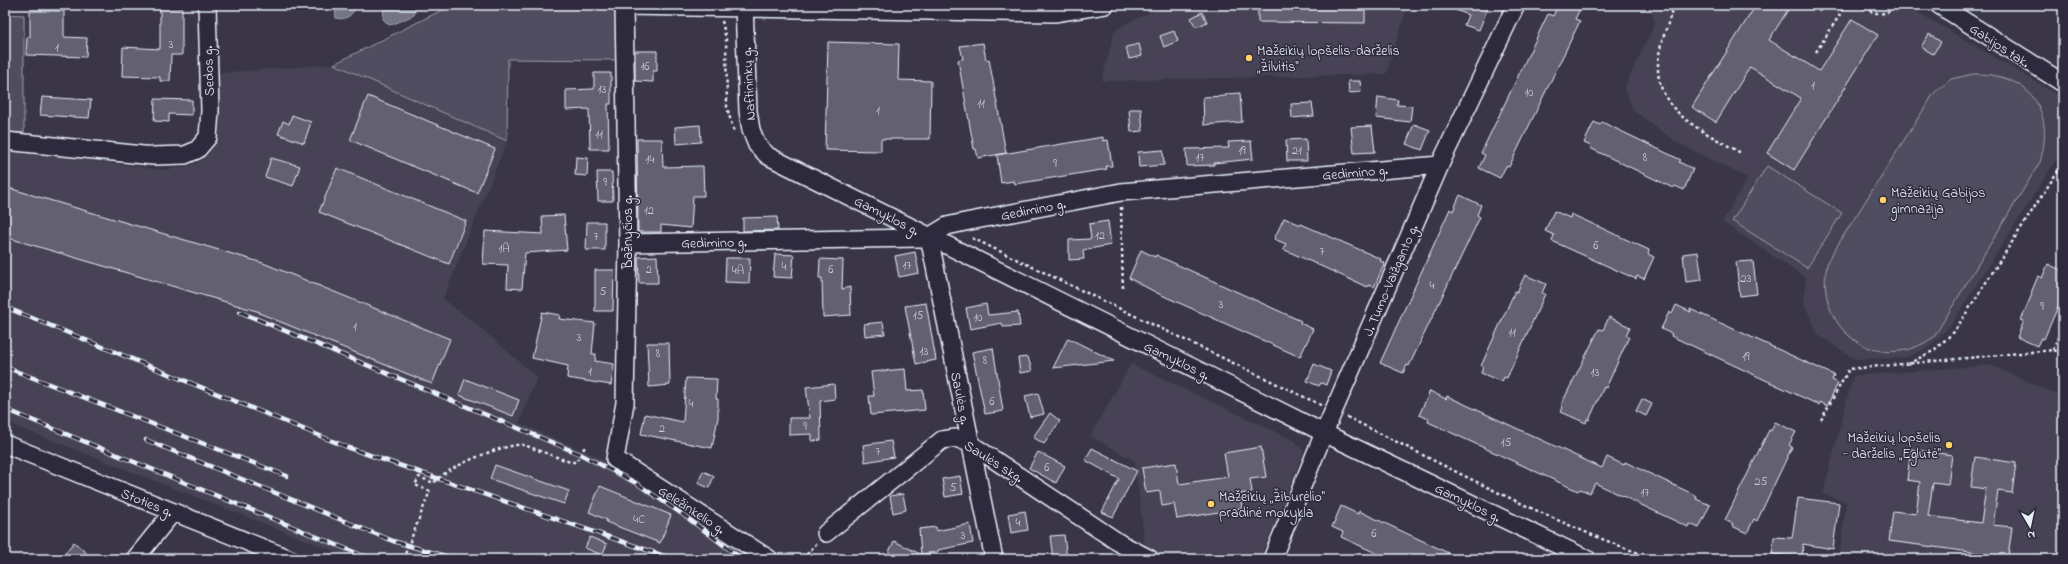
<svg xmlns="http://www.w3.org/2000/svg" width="2068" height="564" font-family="'Indie Flower',sans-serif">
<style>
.built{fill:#464354}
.green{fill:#504e5f;stroke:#9ca0ac}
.water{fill:#737482;stroke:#a2a6b1}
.building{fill:#636171;stroke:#e8f1f8}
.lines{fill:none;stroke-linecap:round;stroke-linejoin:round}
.minor-casing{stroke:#e8f1f8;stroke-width:20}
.path{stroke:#e8f1f8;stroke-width:2.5;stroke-dasharray:3 3;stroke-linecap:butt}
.minor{stroke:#2f2a3d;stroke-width:17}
.rail-casing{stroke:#e8f1f8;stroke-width:4.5}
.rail{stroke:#2f2a3d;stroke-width:3;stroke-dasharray:9;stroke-linecap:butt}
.path-bridge{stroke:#e8f1f8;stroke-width:2.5;stroke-dasharray:3 3;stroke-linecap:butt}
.poi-dot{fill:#ffd166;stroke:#2f2a3d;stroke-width:1.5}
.labels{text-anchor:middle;stroke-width:3;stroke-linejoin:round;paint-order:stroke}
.number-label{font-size:12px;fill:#c7cdd6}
.street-label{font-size:14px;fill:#e8f1f8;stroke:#2f2a3d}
.poi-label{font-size:14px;fill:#e8f1f8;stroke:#2f2a3d;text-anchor:start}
</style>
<rect width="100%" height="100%" fill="#3a3648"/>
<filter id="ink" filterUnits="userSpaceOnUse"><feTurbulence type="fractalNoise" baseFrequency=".025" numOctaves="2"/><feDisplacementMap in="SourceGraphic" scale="8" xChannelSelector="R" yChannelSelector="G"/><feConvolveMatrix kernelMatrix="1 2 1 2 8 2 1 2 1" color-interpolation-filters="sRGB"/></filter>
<g filter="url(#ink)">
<!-- built -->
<path class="built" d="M1168,5h240l-22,69 -284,7 12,-49 12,-9z
M1649,5h257l157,93v51l-112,176 -23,23 -24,10 -49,1 -37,-24 -14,-32 2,-25 -84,-56 26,-44 -72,-36 -42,-31 -10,-23 31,-65z
M334,64l173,77 -64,158 34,26 60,52 -18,46 81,35 49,29 106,72h-401l-349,-137v-271l19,1 138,18 20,-3 15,-4 10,-8 9,-11 3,-71z
M1131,364l164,77 9,10 -44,108h-90l-25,-12 -10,-86 -45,-25z
M1990,365l73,32v162h-224l7,-57 -23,-8 30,-118z"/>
<!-- green -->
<path class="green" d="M452,5h163l1,55 -108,-1 -1,82 -173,-77z
M5,14l19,1v118l-19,-1z
M1973,74c55,-1 83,34 67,88l-106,175c-58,41 -123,-10 -106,-77l106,-167 17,-14z
M1767,166l75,47 -35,55 -75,-47z"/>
<!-- water -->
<path class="water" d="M335,5h22c-4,9 -10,16 -21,13z
M387,5h27l1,6 -1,4 -20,9 -5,1 -6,-6 1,-12z"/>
<!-- building -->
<path class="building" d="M160,5h22v50h-11l-1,26h-10v-4l-38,-1 1,-29 37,2z
M1258,5h107v18l-107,-1z
M1444,5h45l-10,25 -15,-5 4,-10z
M1558,5h24l-7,14 5,2 -71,146 -3,-1 -6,12 -21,-10 6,-13 -4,-2 67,-139 5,2z
M1756,5h35l-22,35 50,31 33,-52 26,16 -84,135 -27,-17 34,-55 -51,-31 -34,55 -24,-15z
M30,11h34v26l23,1 -1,19 -60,-2 1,-18h3z
M1202,12l5,10 -8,4h-4l-4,-8z
M1174,31l4,10 -14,6 -4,-11z
M1929,34l12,8 -8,12 -12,-7z
M828,42l71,2 -1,36 33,1 -1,58h-49v12l-56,-1z
M983,43l3,17 3,-1 17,94 -28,5 -2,-9h-2l-16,-89 5,-1 -3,-13z
M1139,44l3,12 -13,3 -3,-12z
M635,51h22v20h-4v11l-18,-1z
M594,73h17v31h-3l1,45h-19l-1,-40 -23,1v-20l28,-1z
M1348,81h12l1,11 -12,1z
M1240,93l2,29 -38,3 -1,-28 23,-1v-2z
M368,96l127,53 -18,44 -127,-53z
M42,97l49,3 -2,18 -49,-3z
M1378,97l20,3 -1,5 15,1 -2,16 -34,-4z
M155,99l37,1v15l-23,-1v8l-15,-1z
M1312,103l2,13 -22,2 -1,-14z
M1129,109h12l2,22 -12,1z
M292,115l19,7 -7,21 -26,-9 5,-13 6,3z
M1594,122l6,3 2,-3 79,38 -2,2 14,7 -9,21 -9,-4 -2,2 -83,-40 1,-2 -7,-3z
M1414,124l16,6 -8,20 -16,-6z
M700,125l1,17 -25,2 -1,-17z
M1372,126l3,26 -21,1 -3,-26z
M1103,137v4l5,-1 4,26h-6l1,3 -92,15 -1,-3 -13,2 -4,-28z
M637,139h25l1,28 40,-1 1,30h-11l-2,32 -30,-3v7h-23z
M1306,139l1,22h-20l-1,-21z
M1251,141l2,18 -39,4v2l-27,1 -1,-17 43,-1 -1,-6z
M1163,150l1,15 -25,2 -1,-15z
M576,157l12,1 -1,18 -12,-1z
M271,158l29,8 -7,20 -28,-9z
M337,168l129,53 -17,43 -130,-52z
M597,172h15l1,29h-15z
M5,187l258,76 187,76 -18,45 -173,-71 1,-1 -255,-75z
M1460,195l21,10 -4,10 3,2 -71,149 -2,-1 -4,8 -23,-10 70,-154 3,2z
M1554,211l16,7 1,-4 78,36 -1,4 6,3 -10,22 -7,-3 -1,3 -84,-38 2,-6 -9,-4z
M564,215l3,35 -42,3 -3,36 -15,-1 1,-23 -25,-1 2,-33 58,3 -1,-18z
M777,217l1,13 -35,1v-13z
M1284,218l17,7v-1l80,35 -1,2 5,2 -11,24 -6,-2 -1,2 -84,-38 3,-5 -12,-5z
M1108,221l3,24 -28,5 1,9 -15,1v-20l22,-1 -2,-15z
M587,222h18v28h-19z
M1141,250l14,7 1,-2 145,66 -1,2 13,6 -13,28 -143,-64 -28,-15z
M915,252l4,21 -20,4 -4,-21z
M1698,252l4,28 -16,2 -3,-28z
M775,254l19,1 -2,23 -19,-1z
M657,256l1,27h-19l-1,-26z
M726,258h24l-1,25 -24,-1z
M820,259l23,1 -1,29 8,-2 1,28 -28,2 -1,-39h-3z
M1753,261l4,33 -17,2 -4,-34z
M2048,264l15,7v24l-19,44 -3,-1 -4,8 -20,-9 7,-16 -3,-1 11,-26 -1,-1 7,-17 4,2z
M595,270h19l-1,41h-18z
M1525,275l21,9 -4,9 3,1 -38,84 -3,-1 -2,5 -21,-9 2,-6 -2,-1 34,-75 2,1z
M926,303l10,57 -20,4 -11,-58z
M986,304l2,11 30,-3 2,14 -17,1 -1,-4 -32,6 -4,-21z
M1676,305l15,7 -1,-3 144,66 -2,5 6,3 -11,23 -7,-4 -1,3 -148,-69 1,-2 -11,-5 8,-17 3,2z
M542,312l18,3 -1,4 36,4 -3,31h4l-1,7 19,3 -3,21 -44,-7 1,-12 -36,-8z
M1609,317l21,10 -4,8 3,2 -23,51 -2,-1 -15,33 -2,-1 -1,4 -25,-11 2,-5 -2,-2 38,-76 4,1z
M883,322l2,12 -20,2 -1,-12z
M1068,338l46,23 -61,7z
M647,343h22l1,42 -21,2z
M993,348l10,63 -18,3 -13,-62z
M1028,357l4,14 -12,2 -2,-15z
M1314,364l17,7 -5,14 -5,-2 -2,3 -12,-5z
M905,369l2,22 16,-1 2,20 -54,5 -2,-19h5l-3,-24z
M686,378l31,1 -1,20h2v19l-6,30 -71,-14 4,-20 38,8z
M465,379l54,21 -6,16 -54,-21z
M834,384l1,15 -15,2 1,39 -9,1v-7l-23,1v-17h21l-4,-31z
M1430,391l16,8 1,-3 155,72 5,-11 17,8 1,-3 72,34 -1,3 14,6 -11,23 -9,-4 -2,3 -93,-44 -5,10 -10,-4 -2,2 -150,-69 1,-3 -10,-4z
M1038,393l6,21 -14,3 -5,-21z
M1642,399l10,5 -6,12 -10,-5z
M1050,413l10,8 -16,23 -11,-7z
M1775,422l21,10 -7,13 3,2 -35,74 -3,-2 -7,14 -15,-7 1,-2 -8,-4 44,-90 2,1z
M891,441l3,16 -29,5 -2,-17z
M1261,447l5,30 -16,2 2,13 -12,2 2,14 -65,11 -3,-15 -12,2 -2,-15 -14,2 -4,-25 34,-5 3,21 49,-7 -4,-24z
M1092,448l45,23 -24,46 -11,-5 17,-33 -34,-19z
M1911,449l41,6 -4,30 -15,-2 -5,33 53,7 5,-34 -15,-2 4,-30 41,6 -4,30 -14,-2 -5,34 19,2 -4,30 -119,-16 4,-30 23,3 4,-32 -13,-2z
M1038,452l27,14 -9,17 -27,-15z
M495,465l74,26 -5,13 -74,-25z
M703,471l11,5 -5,12 -11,-5z
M960,476l3,18 -18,3 -3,-18z
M600,486l71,29 -11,28 -54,-21 1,-2 -18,-8z
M903,494l3,16 -13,3 -3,-17z
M1798,498l41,5 -6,46 -30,-5 -1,13 -30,-3 2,-17 18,1z
M1341,506l17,8 1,-3 102,48h-72l-48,-22 2,-5 -11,-5z
M1025,511l3,19 -17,3 -3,-19z
M970,524l3,19 -35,7v2l-17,2 -2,-25 17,-2v4z
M1064,535l3,24h-14l-3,-23z
M590,537l17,7 -5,11 -17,-7z
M894,541l36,18h-33l-9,-5z
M74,542l19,17h-33z"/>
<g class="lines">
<defs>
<path id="minor" d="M624,5l4,238 -3,160 -10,56 154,100
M744,5l4,106 3,19 6,15 11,11 556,277 263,126
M1939,5l124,78
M624,6l430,7 51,-8
M5,141l148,15 32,-1 12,-5 11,-13 2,-26 -3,-106
M929,237l65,322
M628,243l291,-5 10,-1 18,-11 18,-4 156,-30 319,-27
M5,444l285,115
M826,533l116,-93 14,-2 13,5 152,101 29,15
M135,559l38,-47
M1272,559l52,-126 119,-275 73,-153"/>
</defs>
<!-- minor casing -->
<use href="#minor" class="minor-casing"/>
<!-- path -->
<path class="path" d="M1673,5c-3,17 -12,34 -14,50 -9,56 43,75 82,98
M1859,5c12,8 27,14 37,0
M722,21l4,18 1,68 7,26
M1816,52l30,-47
M1121,207l2,84
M972,238l349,167
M2053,350l10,-25
M1908,364l25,-13 21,-19 109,-169
M1347,417c101,50 202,105 308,142
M1821,420l28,-51 204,-19 10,3
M430,491l-15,-6 4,-8 15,6c10,-15 73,-41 90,-38l46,17h6l10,-17
M803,559l13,-15"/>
<!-- minor -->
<use href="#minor" class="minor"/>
<defs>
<path id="rail" d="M5,307l347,142 321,110
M240,312l340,142 56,29 49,33 57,43
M5,367l282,109
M5,409l366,150
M146,440l247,101 62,18"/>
</defs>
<!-- rail casing -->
<use href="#rail" class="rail-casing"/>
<!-- rail -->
<use href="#rail" class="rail"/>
<!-- path-bridge -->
<path class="path-bridge" d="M403,559l27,-68"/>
</g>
</g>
<!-- markers -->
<g class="poi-dot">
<circle cx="1249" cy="58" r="4"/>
<circle cx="1883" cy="200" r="4"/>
<circle cx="1949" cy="445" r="4"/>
<circle cx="1211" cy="504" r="4"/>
</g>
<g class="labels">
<!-- number labels -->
<g class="number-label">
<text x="171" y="48">3</text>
<text x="57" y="51">1</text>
<text x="645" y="70">16</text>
<text x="1813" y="89">1</text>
<text x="602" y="93">13</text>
<text x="1529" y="96">10</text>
<text x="981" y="107">11</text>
<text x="878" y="114">1</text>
<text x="599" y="138">11</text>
<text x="1242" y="154">19</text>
<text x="1297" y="154">21</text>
<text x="1200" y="161">17</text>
<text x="1645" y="161">8</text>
<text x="650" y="163">14</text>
<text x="1055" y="167">9</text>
<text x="605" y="186">9</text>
<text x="649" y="214">12</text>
<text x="1100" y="239">12</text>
<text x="596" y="240">7</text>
<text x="1596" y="249">6</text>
<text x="504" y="252">1A</text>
<text x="1322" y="255">7</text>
<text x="907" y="269">17</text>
<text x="784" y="270">4</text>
<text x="649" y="273">2</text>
<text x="831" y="273">6</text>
<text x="738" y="274">4A</text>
<text x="1746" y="282">23</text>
<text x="1432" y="289">4</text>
<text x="603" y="295">5</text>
<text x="1221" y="308">3</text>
<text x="2042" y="310">9</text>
<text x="918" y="319">15</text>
<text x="978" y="321">10</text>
<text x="355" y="330">1</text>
<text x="1512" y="336">11</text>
<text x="579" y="341">3</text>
<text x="924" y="355">13</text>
<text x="658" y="357">8</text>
<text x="1746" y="360">19</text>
<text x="985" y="364">8</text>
<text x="590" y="375">1</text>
<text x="1595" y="376">13</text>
<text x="992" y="405">6</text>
<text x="691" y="407">4</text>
<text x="805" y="430">9</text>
<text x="662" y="432">2</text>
<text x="1506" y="446">15</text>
<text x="878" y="455">7</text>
<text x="1047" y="471">6</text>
<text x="1761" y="485">25</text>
<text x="953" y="491">5</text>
<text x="1645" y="496">17</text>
<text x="639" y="523">4C</text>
<text x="1018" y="526">4</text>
<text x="1374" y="537">6</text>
<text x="963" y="539">3</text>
</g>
<!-- street labels -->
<g class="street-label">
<text transform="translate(2000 45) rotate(33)" y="5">Gabijos tak.</text>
<text transform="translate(208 71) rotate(-92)" y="5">Sedos g.</text>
<text transform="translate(748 84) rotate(-93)" y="5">Naftininkų g.</text>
<text transform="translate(1355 172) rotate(-5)" y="5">Gedimino g.</text>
<text transform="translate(1033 209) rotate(-11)" y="5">Gedimino g.</text>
<text transform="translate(887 215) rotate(27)" y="5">Gamyklos g.</text>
<text transform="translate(627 232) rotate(-90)" y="5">Bažnyčios g.</text>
<text transform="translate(714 242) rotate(-1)" y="5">Gedimino g.</text>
<text transform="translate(1390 280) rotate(-67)" y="5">J. Tumo-Vaižganto g.</text>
<text transform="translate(1177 360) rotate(26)" y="5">Gamyklos g.</text>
<text transform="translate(961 398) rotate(79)" y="5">Saulės g.</text>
<text transform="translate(994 461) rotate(32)" y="5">Saulės skg.</text>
<text transform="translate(147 502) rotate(22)" y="5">Stoties g.</text>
<text transform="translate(1468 502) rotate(26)" y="5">Gamyklos g.</text>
<text transform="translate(692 509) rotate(33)" y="5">Geležinkelio g.</text>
</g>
<!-- poi labels -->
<g class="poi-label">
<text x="1257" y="55">Mažeikių lopšelis-darželis<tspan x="1257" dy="16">„Žilvitis“</tspan></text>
<text x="1891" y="197">Mažeikių Gabijos<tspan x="1891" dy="16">gimnazija</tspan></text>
<text x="1941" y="442" text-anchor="end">Mažeikių lopšelis<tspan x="1941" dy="16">- darželis „Eglutė“</tspan></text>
<text x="1219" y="501">Mažeikių „Žiburėlio“<tspan x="1219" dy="16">pradinė mokykla</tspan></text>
</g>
</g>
<!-- margin -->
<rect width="2068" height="564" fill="none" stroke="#2f2a3d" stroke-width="20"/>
<rect x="10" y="10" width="2048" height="544" fill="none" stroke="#e8f1f8" stroke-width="1.5" filter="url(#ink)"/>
<!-- north arrow -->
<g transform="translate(2030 526) rotate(171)" stroke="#2f2a3d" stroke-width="3" paint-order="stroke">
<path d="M0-3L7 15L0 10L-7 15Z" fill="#e8f1f8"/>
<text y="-6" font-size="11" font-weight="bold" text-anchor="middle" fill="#e8f1f8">N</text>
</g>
</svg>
